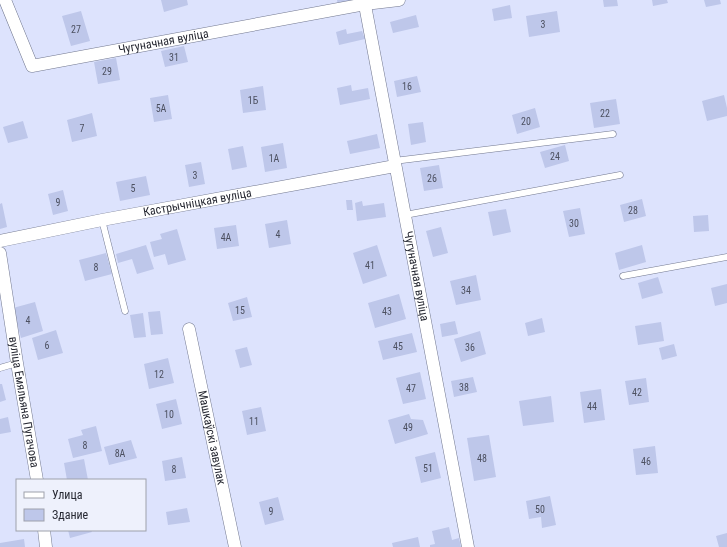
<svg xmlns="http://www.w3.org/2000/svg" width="727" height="547" font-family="'Roboto Condensed',sans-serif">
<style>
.building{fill:#bec7ea}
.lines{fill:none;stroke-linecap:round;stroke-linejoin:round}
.service-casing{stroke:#72788f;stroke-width:7}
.minor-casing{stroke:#72788f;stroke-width:13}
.service{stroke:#fff;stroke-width:6}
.minor{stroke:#fff;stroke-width:12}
.labels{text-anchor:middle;stroke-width:3;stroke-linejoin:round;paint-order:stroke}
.number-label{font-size:10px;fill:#4c5060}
.street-label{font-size:12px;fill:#262832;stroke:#eef1fc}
</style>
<rect width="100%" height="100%" fill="#dde3fd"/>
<!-- building -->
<path class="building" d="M161,0h26l1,5 -24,7z
M337,0h17l-16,5z
M603,0h14l1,6 -14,1z
M652,0h15l1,3 -15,3z
M704,0h16l1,4 -15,3z
M510,5l2,13 -18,3 -2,-12z
M81,11l9,30 -19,5 -9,-30z
M557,11l3,21 -31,5 -3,-21z
M416,15l3,12 -26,6 -3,-11z
M346,29l1,5 15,-3 3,8 -26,6 -3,-13z
M184,46l4,16 -23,5 -4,-16z
M116,58l4,22 -22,4 -4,-22z
M417,76l4,16 -24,5 -3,-16z
M351,85l1,6 16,-3 2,11 -30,6 -3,-17z
M263,86l3,24 -23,3 -3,-23z
M168,95l4,24 -18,3 -4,-24z
M724,95l3,13v8l-20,5 -5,-20z
M616,99l4,25 -26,4 -4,-25z
M535,108l5,19 -23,7 -5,-19z
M92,113l5,23 -25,6 -5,-22z
M23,121l5,17 -20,5 -5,-16z
M423,122l3,20 -15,3 -3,-21z
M377,134l3,14 -30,6 -3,-13z
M283,143l4,25 -22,4 -4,-25z
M565,145l4,16 -24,7 -5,-16z
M243,146l4,21 -15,3 -4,-21z
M201,162l4,22 -16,3 -4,-22z
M439,165l4,23 -19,3 -4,-23z
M146,176l4,19 -30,6 -4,-19z
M63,190l5,21 -15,4 -5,-21z
M642,199l4,17 -22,6 -4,-17z
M346,200h6l1,10h-6z
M362,201l1,5 21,-3 2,14 -29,4 -2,-18z
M2,203l5,24 -7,2v-25z
M580,208l5,26 -16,3 -6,-26z
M506,209l5,23 -18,4 -5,-24z
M708,215l1,16 -15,1 -1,-16z
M287,220l4,24 -22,4 -4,-24z
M236,225l3,21 -22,3 -3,-21z
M441,227l7,26 -15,4 -7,-26z
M177,229l9,31 -18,5 -3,-11 -11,3 -4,-15 12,-3 -2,-5z
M146,245l8,24 -17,5 -5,-15 -14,4 -2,-9z
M377,245l10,31 -24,8 -10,-31z
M642,245l4,17 -27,8 -4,-17z
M106,253l6,21 -27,7 -6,-21z
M476,275l5,25 -25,5 -6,-24z
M658,277l5,16 -21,6 -4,-16z
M727,284v19l-12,3 -4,-18z
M399,294l7,25 -31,9 -7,-25z
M247,297l5,20 -19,4 -5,-18z
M35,302l8,29 -22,7 -8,-30z
M160,311l3,23 -12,1 -3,-23z
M143,313l3,24 -12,1 -4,-23z
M542,318l3,14 -17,4 -3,-13z
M455,321l3,13 -16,3 -2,-13z
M661,322l3,19 -26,4 -3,-19z
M56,330l7,23 -25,7 -6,-22z
M480,331l6,23 -25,8 -7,-23z
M412,333l5,19 -34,8 -5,-19z
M674,344l3,12 -15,4 -3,-12z
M247,347l5,18 -12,3 -5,-18z
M168,358l6,25 -25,6 -5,-25z
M420,372l6,27 -23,5 -7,-26z
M473,377l4,15 -23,5 -3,-16z
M646,378l3,24 -20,3 -4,-24z
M0,384h2l4,16 -6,2z
M601,389l4,31 -21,3 -4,-31z
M551,396l3,26 -31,4 -4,-25z
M176,399l6,25 -20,5 -6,-25z
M261,407l5,24 -19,4 -5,-24z
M409,414l2,5 12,1 5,14 -33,10 -7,-24z
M8,417l3,15 -11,2v-15z
M96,426l6,25 -29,7 -5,-19 15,-4 -2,-5z
M489,435l7,42 -22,4 -7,-43z
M131,440l6,18 -28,7 -5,-18z
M655,446l3,27 -22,2 -3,-26z
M435,452l6,26 -20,5 -6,-26z
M182,457l4,21 -21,3 -3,-20z
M84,459l4,21h-21l-3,-17z
M550,496l6,29 -14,3 -1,-11 -12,2 -3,-18z
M278,497l6,23 -19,5 -6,-23z
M187,508l3,14 -22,3 -2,-13z
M449,527l3,13 7,-2 2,9h-31v-2l5,-1 -3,-13z
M68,530h23l1,2 -22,6z
M727,533v14h-8l-3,-11z
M418,537l2,10h-27l-1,-4z
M24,539l1,8h-25v-4z"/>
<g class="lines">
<defs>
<path id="service" d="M394,161l219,-27
M405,215l215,-40
M102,220l23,91
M623,276l104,-19
M0,368l17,-5"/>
<g id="minor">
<path id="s1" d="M5,0l27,66 333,-62 34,-4"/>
<path id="s2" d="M364,0l104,547"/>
<path id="s3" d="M0,241l102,-21 293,-54"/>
<path id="s4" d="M0,253l17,110 20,117"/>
<path id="s5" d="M189,329l46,218"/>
<path d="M44,530l2,17"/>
</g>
</defs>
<!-- service casing -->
<use href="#service" class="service-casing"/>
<!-- minor casing -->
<use href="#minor" class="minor-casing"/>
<!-- service -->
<use href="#service" class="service"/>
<!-- minor -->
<use href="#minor" class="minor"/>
</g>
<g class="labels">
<!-- number labels -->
<g class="number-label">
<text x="543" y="28">3</text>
<text x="76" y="33">27</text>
<text x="174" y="61">31</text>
<text x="107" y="75">29</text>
<text x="407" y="90">16</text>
<text x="253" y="104">1Б</text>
<text x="161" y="112">5А</text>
<text x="605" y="117">22</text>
<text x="526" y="125">20</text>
<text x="82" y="132">7</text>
<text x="555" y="160">24</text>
<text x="274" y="162">1А</text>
<text x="195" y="179">3</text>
<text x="432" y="182">26</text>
<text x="133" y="192">5</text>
<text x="58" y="206">9</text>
<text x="633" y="214">28</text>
<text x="574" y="227">30</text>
<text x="278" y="238">4</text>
<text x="226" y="241">4А</text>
<text x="370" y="269">41</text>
<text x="96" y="271">8</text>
<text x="466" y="294">34</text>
<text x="240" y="314">15</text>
<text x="387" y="315">43</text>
<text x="28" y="324">4</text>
<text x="47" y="349">6</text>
<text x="398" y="350">45</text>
<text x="470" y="351">36</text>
<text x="159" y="378">12</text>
<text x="464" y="391">38</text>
<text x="411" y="392">47</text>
<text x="637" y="396">42</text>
<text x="592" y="410">44</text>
<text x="169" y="418">10</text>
<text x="254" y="425">11</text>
<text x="408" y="431">49</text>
<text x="85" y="449">8</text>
<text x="120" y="457">8А</text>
<text x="482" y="462">48</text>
<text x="646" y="465">46</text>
<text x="428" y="472">51</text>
<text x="174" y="473">8</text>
<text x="540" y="513">50</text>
<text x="271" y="515">9</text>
</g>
<!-- street labels -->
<g class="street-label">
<text dy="4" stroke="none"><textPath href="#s1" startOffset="205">Чугуначная вуліца</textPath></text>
<text dy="4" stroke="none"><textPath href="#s3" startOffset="201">Кастрычніцкая вуліца</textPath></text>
<text dy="4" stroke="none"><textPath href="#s2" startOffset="281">Чугуначная вуліца</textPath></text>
<text dy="4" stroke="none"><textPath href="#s4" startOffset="151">вуліца Емяльяна Пугачова</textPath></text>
<text dy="4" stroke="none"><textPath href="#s5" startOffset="111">Машкаўскі завулак</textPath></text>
</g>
</g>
<!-- legend -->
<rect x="16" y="479" width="130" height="52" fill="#eef1fc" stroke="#9ea1ab"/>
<rect x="24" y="492" width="20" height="6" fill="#ffffff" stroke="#9ea1ab"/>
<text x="52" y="499" font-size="12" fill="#262832">Улица</text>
<rect x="24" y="509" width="20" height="12" fill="#bec7ea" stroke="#9ea1ab"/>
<text x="52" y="519" font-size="12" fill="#262832">Здание</text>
</svg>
